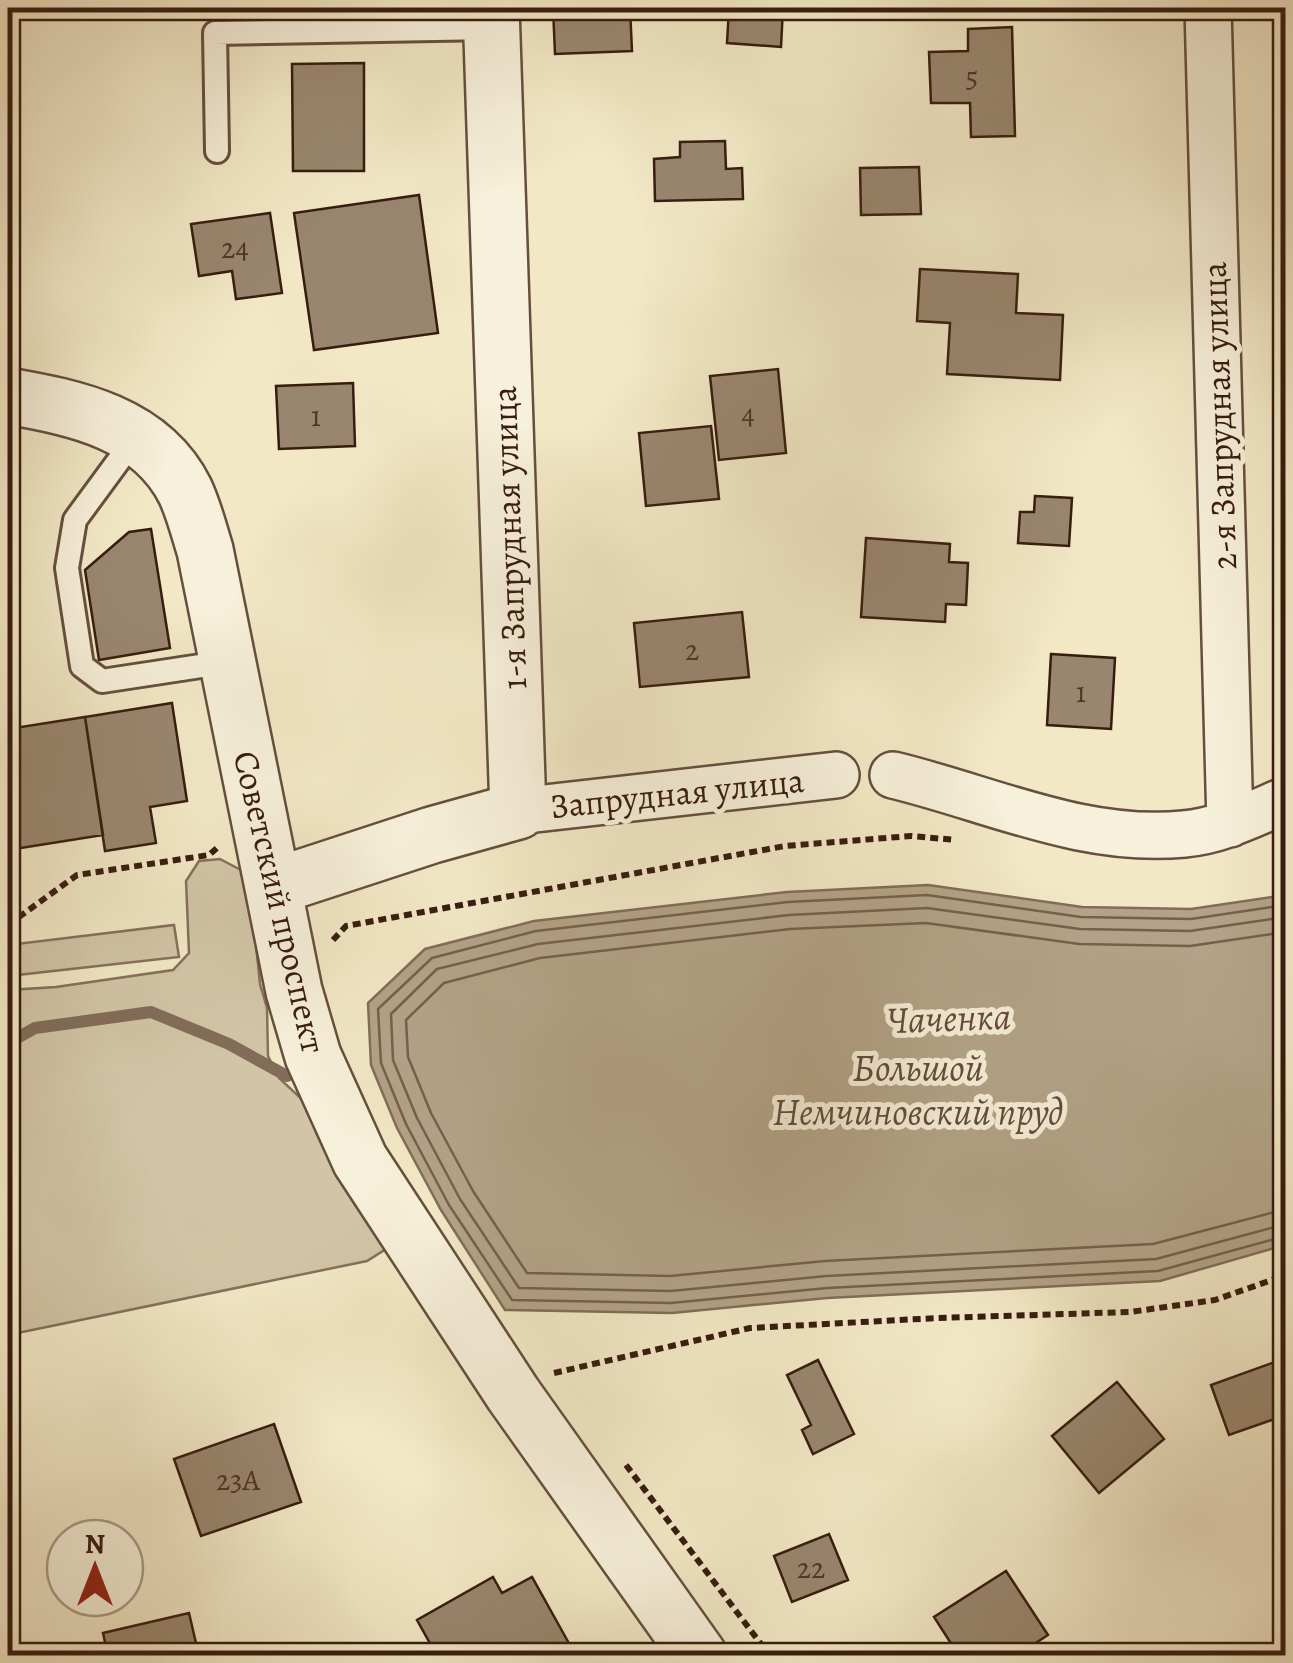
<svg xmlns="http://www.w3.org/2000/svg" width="1293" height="1663" font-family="Alegreya,serif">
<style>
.green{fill:#d2c5a7;stroke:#85705c;stroke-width:2.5}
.water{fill:#b3a388;stroke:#826d58;stroke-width:2.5}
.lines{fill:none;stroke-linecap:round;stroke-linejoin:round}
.shore{stroke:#76604c;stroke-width:2.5}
.stream{stroke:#826d58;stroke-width:12}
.building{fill:#99866f;stroke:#381c10;stroke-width:2.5}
.service-casing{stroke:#664f3e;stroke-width:28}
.minor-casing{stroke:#664f3e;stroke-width:50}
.tertiary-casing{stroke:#664f3e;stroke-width:60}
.path{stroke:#381c10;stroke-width:6;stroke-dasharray:8 5;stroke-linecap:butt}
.service{stroke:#f7f0da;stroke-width:22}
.minor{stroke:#f7f0da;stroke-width:45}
.tertiary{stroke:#f7f0da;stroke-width:55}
.labels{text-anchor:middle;stroke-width:10;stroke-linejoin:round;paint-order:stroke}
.number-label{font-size:30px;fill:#503628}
.street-label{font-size:35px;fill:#381c10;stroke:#f7f0da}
.water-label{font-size:38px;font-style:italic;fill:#634b3a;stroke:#f7f0da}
</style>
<rect width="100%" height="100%" fill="#f2e8c6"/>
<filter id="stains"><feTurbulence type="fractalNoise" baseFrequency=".002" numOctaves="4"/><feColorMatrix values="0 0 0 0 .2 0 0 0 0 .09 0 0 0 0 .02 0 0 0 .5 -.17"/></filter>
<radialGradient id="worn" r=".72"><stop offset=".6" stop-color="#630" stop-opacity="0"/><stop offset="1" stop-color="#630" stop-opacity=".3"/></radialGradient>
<!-- green -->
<path class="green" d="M220,859l21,11 12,45 7,69 7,24 1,48 11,22 42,39 65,132 -19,12 -359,74v-345l48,-3 117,-17 16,-17 -3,-72 13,-20z
M174,925l5,32 -171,19v-31z"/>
<!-- water -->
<path class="water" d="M928,885l154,22 109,2 94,-14v350l-125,36 -333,17 -155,15 -167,-3 -64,-100 -44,-82 -26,-63 -3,-62 57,-54 109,-28 253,-29z"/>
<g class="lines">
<!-- shore -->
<path class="shore" d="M1286,905l-95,14 -110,-2 -154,-22 -139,7 -252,29 -104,27 -54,51 3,54 25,61 43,81 63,95 159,3 156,-15 331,-17 128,-35
M1286,917l-96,14 -110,-2 -153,-21 -138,7 -251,29 -101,25 -46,45 2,46 24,58 43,81 59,89 152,3 155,-15 330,-17 130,-35
M1286,932l-96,14 -111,-2 -153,-21 -136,6 -250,29 -96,25 -38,37 2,37 23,56 42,78 54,82 143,3 155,-15 328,-17 133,-35"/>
<!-- stream -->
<path class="stream" d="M8,1043l27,-15 116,-16 78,32 58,32"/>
</g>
<!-- building -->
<path class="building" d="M233,8h180v5l-179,3z
M553,8h77l2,43 -77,3z
M729,8h54l-2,39 -54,-4z
M1012,27l3,109 -44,1 -1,-34h-39l-2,-51 39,-1v-22z
M364,63v108h-71l-1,-107z
M725,141l1,28 16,-1 1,31 -88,2 -1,-42 26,-2v-15z
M919,167l2,47 -60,1 -1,-47z
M419,195l19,138 -124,17 -20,-137z
M270,213l12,80 -46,6 -4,-28 -33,5 -8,-52z
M920,269l98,5 -2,39 47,2 -3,65 -113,-6 3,-51 -33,-2z
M778,369l8,84 -67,7 -9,-84z
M353,383l2,63 -76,3 -3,-63z
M711,426l8,73 -73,7 -7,-73z
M1035,496l37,2 -3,48 -51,-3 2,-31h14z
M151,529l19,119 -71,12 -14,-90 44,-38z
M866,538l84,6 -1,18 19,1 -2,42 -20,-1 -1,18 -84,-5z
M742,612l7,65 -109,10 -6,-64z
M1051,654l64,4 -4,71 -64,-4z
M172,703l15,98 -37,6 6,36 -51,8 -20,-134z
M85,717l18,118 -95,15v-121z
M1286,1358v57l-57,20 -18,-50z
M818,1360l36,74 -41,20 -11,-24 9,-5 -24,-50z
M1117,1382l47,57 -65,54 -47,-57z
M274,1424l27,78 -100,34 -27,-77z
M829,1534l19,46 -56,22 -18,-46z
M1006,1571l42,64 -32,21h-57l-25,-39z
M493,1577l9,16 30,-16 44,79h-139l-20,-36z
M189,1613l10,43h-91l-5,-23z"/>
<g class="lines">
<defs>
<path id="service" d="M217,151l-2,-118 277,-5
M136,437l-61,83 -8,48 15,98 20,15 125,-19"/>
<path id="minor" d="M1208,8l22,816
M893,775c96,23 190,69 291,59 36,-3 69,-20 102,-34
M518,811l318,-36"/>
<path id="tertiary" d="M8,396c68,12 143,27 177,95 9,19 14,40 20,59l89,441 19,65 47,104 153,234 186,262
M273,887l159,-52 86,-24 -27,-803"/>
</defs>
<!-- service casing -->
<use href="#service" class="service-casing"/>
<!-- minor casing -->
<use href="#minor" class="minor-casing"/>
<!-- tertiary casing -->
<use href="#tertiary" class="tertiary-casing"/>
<!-- path -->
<path class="path" d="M8,925l69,-50 132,-20 9,-8
M333,940l13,-14 439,-80 126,-10 45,4
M554,1373l196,-45 188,-10 192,-6 85,-12 71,-25
M626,1465l144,191"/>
<!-- service -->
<use href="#service" class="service"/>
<!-- minor -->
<use href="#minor" class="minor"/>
<!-- tertiary -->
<use href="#tertiary" class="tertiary"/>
</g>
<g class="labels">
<!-- number labels -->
<g class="number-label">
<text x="972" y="87">5</text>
<text x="235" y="258">24</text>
<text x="748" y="424">4</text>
<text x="316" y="426">1</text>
<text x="692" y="660">2</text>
<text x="1081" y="702">1</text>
<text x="238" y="1490">23А</text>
<text x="811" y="1578">22</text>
</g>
<!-- street labels -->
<g class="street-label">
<text transform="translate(1219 416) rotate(-92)" y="12">2-я Запрудная улица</text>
<text transform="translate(509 538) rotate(-92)" y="12">1-я Запрудная улица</text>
<text transform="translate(677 793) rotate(-6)" y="12">Запрудная улица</text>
<text transform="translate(280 902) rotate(77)" y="12">Советский проспект</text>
</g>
<!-- water labels -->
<g class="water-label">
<text transform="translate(949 1018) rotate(-2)" y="13">Чаченка</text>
<text x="918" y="1081">Большой<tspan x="918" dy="44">Немчиновский пруд</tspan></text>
</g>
</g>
<!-- margin -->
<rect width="1293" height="1663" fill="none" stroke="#f2e8c6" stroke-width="40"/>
<rect x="10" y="10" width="1273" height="1643" fill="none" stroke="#381c10" stroke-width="5"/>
<rect x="20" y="20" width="1253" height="1623" fill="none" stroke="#381c10" stroke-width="2.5"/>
<!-- north arrow -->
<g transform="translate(95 1568)"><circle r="48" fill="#f7f0da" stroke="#ab9b89" stroke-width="2.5"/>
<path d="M0-8L18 38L0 25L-18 38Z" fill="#8f2418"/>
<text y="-15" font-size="28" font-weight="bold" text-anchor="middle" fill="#381c10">N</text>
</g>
<rect width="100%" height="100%" filter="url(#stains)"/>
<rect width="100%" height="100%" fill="url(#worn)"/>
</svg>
